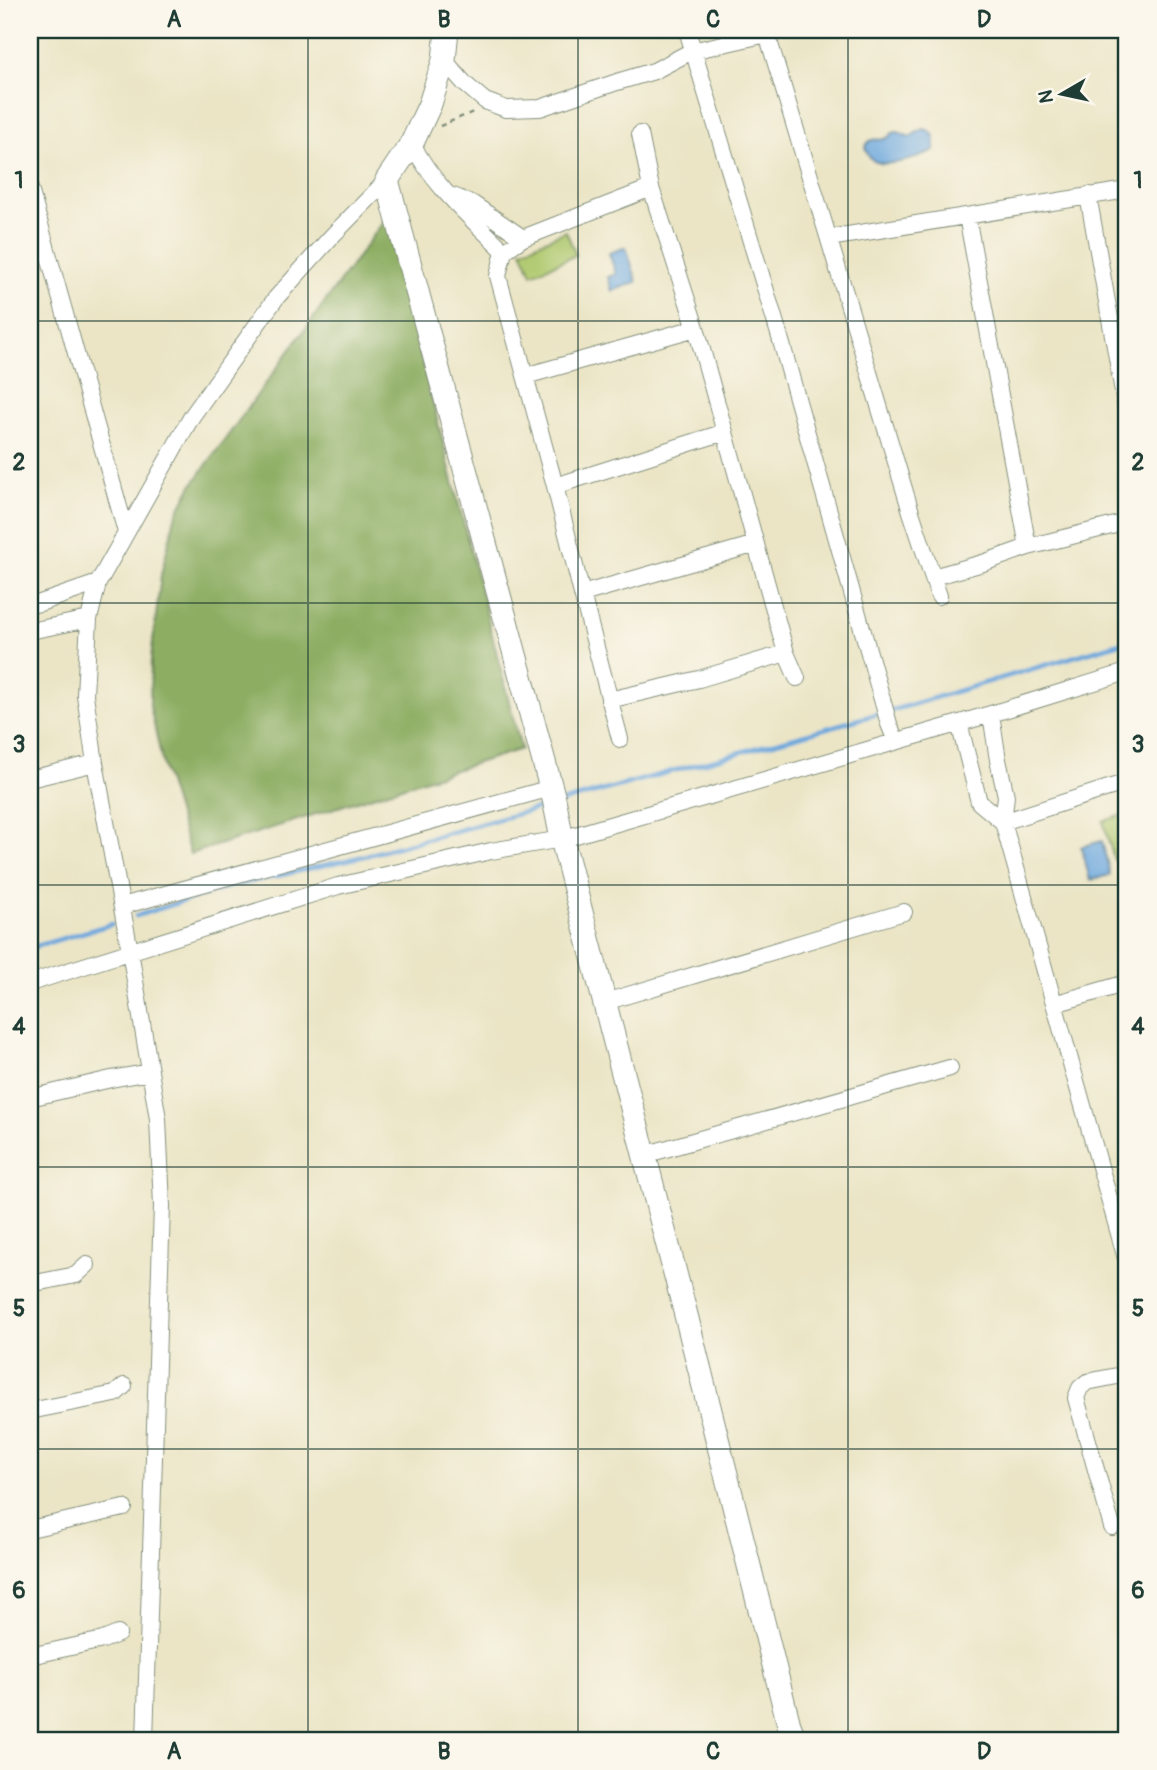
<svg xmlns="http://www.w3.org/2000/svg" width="1157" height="1770" font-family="Pangolin,sans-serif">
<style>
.green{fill:#b0c96f;stroke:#688352;stroke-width:2}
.forest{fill:#8cad62;stroke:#56754b;stroke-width:2}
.water{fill:#6da7dd;stroke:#467288;stroke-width:2}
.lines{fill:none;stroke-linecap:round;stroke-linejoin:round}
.stream{stroke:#6da7dd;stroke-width:4.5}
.lane-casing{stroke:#85917d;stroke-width:10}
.street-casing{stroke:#85917d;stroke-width:18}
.secondary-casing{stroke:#85917d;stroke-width:25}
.path{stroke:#85917d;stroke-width:2.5;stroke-dasharray:5 5;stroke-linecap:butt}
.lane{stroke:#fff;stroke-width:8}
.street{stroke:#fff;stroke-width:16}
.secondary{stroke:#fff;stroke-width:23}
.grid{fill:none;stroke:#1f3d34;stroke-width:2;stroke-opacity:0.55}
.neatline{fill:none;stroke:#1f3d34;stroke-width:2.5}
.grid-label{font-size:23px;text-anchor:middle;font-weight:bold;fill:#1f3d34}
</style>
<rect width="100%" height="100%" fill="#fbf7ec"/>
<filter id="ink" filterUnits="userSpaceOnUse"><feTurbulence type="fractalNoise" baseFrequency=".0143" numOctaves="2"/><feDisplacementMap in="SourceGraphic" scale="14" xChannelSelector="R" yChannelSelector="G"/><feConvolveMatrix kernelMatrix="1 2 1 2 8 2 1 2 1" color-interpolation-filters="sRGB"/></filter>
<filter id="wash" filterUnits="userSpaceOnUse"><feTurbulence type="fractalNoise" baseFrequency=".00686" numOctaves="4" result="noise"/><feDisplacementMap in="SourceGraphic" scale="28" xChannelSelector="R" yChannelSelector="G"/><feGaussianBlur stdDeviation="1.57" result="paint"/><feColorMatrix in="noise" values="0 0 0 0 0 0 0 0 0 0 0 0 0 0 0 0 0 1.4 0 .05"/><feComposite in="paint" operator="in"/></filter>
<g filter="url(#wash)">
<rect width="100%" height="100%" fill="#ebe5c6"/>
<!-- green -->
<path class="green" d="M566,231l10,24 -44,19 -10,-24z
M1127,814v42l-13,4 -11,-39z"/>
<!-- forest -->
<path class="forest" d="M386,218l135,531 -331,105 -26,-84 -14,-64 1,-48 10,-83 14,-58 17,-32z"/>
<!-- water -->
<path class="water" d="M925,129c9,3 12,11 9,21 -13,8 -46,18 -60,11 -6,-4 -7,-8 -9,-14 8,-13 12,-4 22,-9 6,-3 3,-6 10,-6 2,0 11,4 12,5 6,-2 9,-7 16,-8z
M626,247l11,35 -25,9 -4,-14 8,-3 -7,-21z
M1102,841l8,34 -20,5 -9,-33z"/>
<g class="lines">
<!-- stream -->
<path class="stream" d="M890,711l237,-70
M562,802l319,-89
M136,916l92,-29 132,-30 187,-51
M30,948l82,-24"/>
</g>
</g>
<g filter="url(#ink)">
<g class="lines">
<defs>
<path id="lane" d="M767,34l16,-4"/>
<path id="street" d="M687,30l92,304 110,390 7,17
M444,60l21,24 20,17 21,8 34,-1 77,-26 37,-11 38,-20 75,-17 144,478 28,84
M640,134l11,54 45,140 90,325 11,25
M412,143c20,42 59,75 92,108
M30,189l96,343
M1088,195l39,219
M453,196l20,8 50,34
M967,216l61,331
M829,238l298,-48
M525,376l171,-48
M555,486l170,-54
M933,577l50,-14 45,-16 99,-25
M582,594l174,-50
M30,605l10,-2 58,-20
M30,631l59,-12
M609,700l90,-21 87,-26
M991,714l7,46 8,36 -3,26 122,433 2,5
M959,723l20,79 24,20
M620,739l-38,-145 -27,-108 -57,-210 6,-25 19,-13 128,-50
M30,779l65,-16
M1003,822l124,-40
M122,906l429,-118
M30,983l308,-97 153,-35 71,-12 429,-125 136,-42
M605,1002l299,-90
M1054,1004l73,-21
M30,1098l81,-19 39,-7
M644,1155l306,-87
M30,1284l46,-9 11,-10
M30,1411l85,-17 9,-8
M1112,1527l-36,-129 4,-10 7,-6 40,-8
M30,1529l94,-21
M30,1656l73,-16 15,-6
M145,1740l17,-534 -4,-87 -28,-168 -35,-188 -10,-68 4,-76 9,-36 94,-167 84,-118 56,-62 55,-56"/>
<path id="secondary" d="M447,30l-3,30 -14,44 -18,39 -25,37 167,619 8,40 124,476 103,410 6,15"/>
</defs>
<!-- lane casing -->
<use href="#lane" class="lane-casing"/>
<!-- street casing -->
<use href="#street" class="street-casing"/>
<!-- secondary casing -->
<use href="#secondary" class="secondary-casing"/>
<!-- path -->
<path class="path" d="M440,126l33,-14"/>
<!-- lane -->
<use href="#lane" class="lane"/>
<!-- street -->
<use href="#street" class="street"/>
<!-- secondary -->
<use href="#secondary" class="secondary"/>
</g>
</g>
<!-- grid -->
<path class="grid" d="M308,30v1710M578,30v1710M848,30v1710M30,321h1097M30,603h1097M30,885h1097M30,1167h1097M30,1449h1097"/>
<!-- margin -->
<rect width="1157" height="1770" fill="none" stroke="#fbf7ec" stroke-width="77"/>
<!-- north arrow -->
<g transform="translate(1062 94) rotate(261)" stroke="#fbf7ec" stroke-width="5" paint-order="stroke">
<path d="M0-5L12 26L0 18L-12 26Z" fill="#1f3d34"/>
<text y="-10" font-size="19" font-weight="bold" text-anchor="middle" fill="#1f3d34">N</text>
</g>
<rect x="38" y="38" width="1080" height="1694" class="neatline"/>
<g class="grid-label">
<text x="174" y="27">A</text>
<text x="444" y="27">B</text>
<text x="713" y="27">C</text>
<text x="984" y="27">D</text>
<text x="19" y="188">1</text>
<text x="1138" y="188">1</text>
<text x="19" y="470">2</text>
<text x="1138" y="470">2</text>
<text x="19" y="752">3</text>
<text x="1138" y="752">3</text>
<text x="19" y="1034">4</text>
<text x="1138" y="1034">4</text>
<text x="19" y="1316">5</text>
<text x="1138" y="1316">5</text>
<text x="19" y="1598">6</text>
<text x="1138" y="1598">6</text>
<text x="174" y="1759">A</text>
<text x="444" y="1759">B</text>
<text x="713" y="1759">C</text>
<text x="984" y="1759">D</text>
</g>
</svg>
